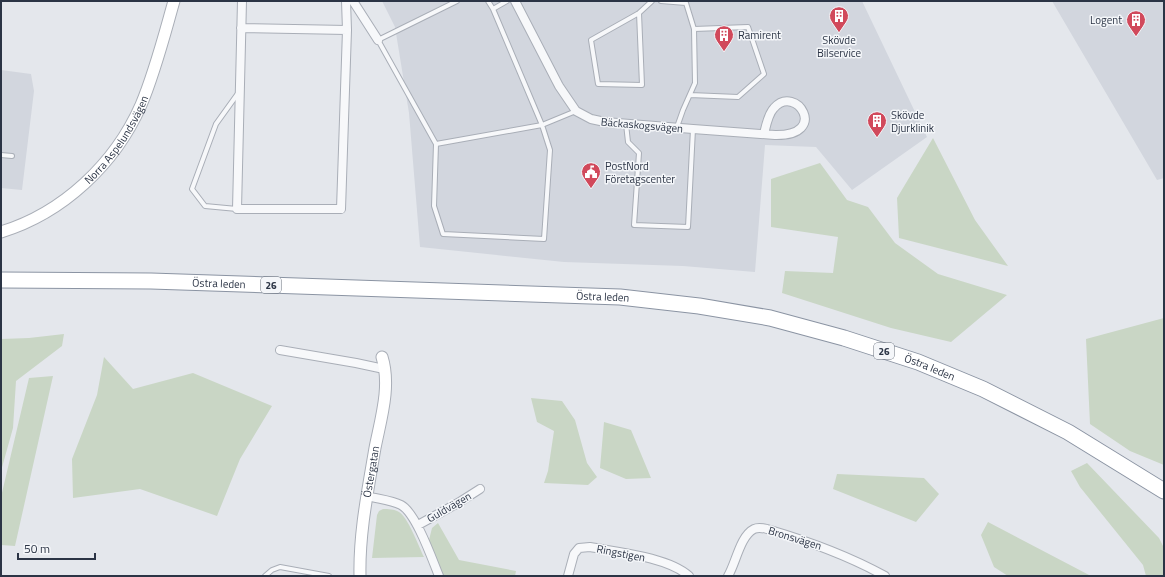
<svg xmlns="http://www.w3.org/2000/svg" width="1165" height="577" font-family="'Titillium Web',sans-serif">
<style>
.built{fill:#d2d6de}
.green{fill:#c9d6c5}
.lines{fill:none;stroke-linecap:round;stroke-linejoin:round}
.lane-casing{stroke:#a9aeb7;stroke-width:6}
.street-casing{stroke:#a9aeb7;stroke-width:10}
.secondary-casing{stroke:#a9aeb7;stroke-width:13}
.highway-casing{stroke:#8b94a3;stroke-width:17}
.lane{stroke:#f7f8fa;stroke-width:4}
.street{stroke:#f7f8fa;stroke-width:8}
.secondary{stroke:#fff;stroke-width:11}
.highway{stroke:#fff;stroke-width:15}
.labels{text-anchor:middle;stroke-width:3;stroke-linejoin:round;paint-order:stroke}
.shield{fill:#f4f6f9;stroke:#676e7b;stroke-width:1}
.shield-label{font-size:10px;font-weight:bold;fill:#2b3445}
.poi-label{font-size:11px;fill:#2b3445;stroke:#f4f6f9;text-anchor:start}
.street-label{font-size:11px;fill:#2b3445;stroke:#f4f6f9}
</style>
<rect width="100%" height="100%" fill="#e4e7ec"/>
<!-- built -->
<path class="built" d="M382,1h480l65,136 -75,53 -36,-43 -51,-2 -10,127 -72,-6 -119,-4 -144,-15 -11,-134 -14,-86z
M1052,1h112v177l-7,2z
M1,70l30,4 3,17 -12,99 -21,-2z"/>
<!-- green -->
<path class="green" d="M933,138l42,82 33,46 -109,-28 -2,-40z
M820,163l27,37 21,7 27,36 43,31 69,21 -56,47 -60,-14 -109,-35 3,-22 48,2 5,-36 -67,-10v-48z
M1164,318v147l-34,-14 -40,-27 -4,-85z
M64,334l-2,12 -46,35 -3,47 -12,43v-132l28,-1z
M104,357l29,32 60,-16 79,33 -32,53 -23,57 -77,-27 -67,9 -1,-39 25,-64z
M53,376l-38,170 -14,-1v-48l28,-119z
M531,398l31,3 13,19 12,43 10,14 -9,8 -44,-2 4,-12 6,-40 -17,-9z
M604,422l27,8 20,48 -25,1 -26,-11z
M1087,463l72,75 5,10v28h-18l-3,-11 -63,-78 -9,-16z
M837,474l87,4 15,16 -23,28 -83,-33z
M383,509c5,0 11,0 16,3 9,5 20,35 25,45l-52,1 5,-43 2,-4z
M988,522l103,54h-83l-14,-9 -13,-32z
M438,523l21,37 57,11 -1,5h-72l-14,-36 3,-12z"/>
<g class="lines">
<defs>
<path id="lane" d="M488,1l5,8
M507,1l-14,8 49,116 34,-14
M661,1l25,2 8,26 1,54 -12,27 -6,17
M639,13l3,72 -44,-1 -7,-44 48,-27 13,-12
M690,95l48,2 26,-23 -16,-47 -54,2
M626,124l2,18 11,11 -5,72 54,2 5,-98
M436,144l106,-19 8,25 -6,89 -101,-5 -9,-28 2,-62 -58,-104 79,-39
M1,155l11,1
M237,209l-32,-3 -13,-17 24,-65 23,-32
M265,576l7,-6 8,-3 49,9"/>
<path id="street" d="M242,1l-5,208h104l6,-179 -1,-29
M353,1l25,39
M515,1l44,85 17,25 15,8 14,3 88,7 82,6c55,1 21,-52 -1,-27 -6,6 -8,18 -10,26
M241,28l106,2
M280,350l76,13 28,6
M367,496c11,3 24,4 34,9 15,8 31,54 38,71
M418,525l40,-22 22,-14
M568,576l6,-22 5,-6 11,-1c27,5 78,10 99,29
M728,576c8,-13 12,-40 26,-47 4,-2 9,-1 13,0 41,12 80,26 118,47"/>
<g id="secondary">
<path id="s1" d="M1,232c62,-19 114,-68 140,-127 14,-33 23,-69 33,-104"/>
<path id="s2" d="M360,576c-1,-43 8,-86 15,-128 6,-30 16,-62 7,-91"/>
</g>
<g id="highway">
<path id="s3" d="M1,280l150,1 469,16 79,9 71,12 74,20 74,24 65,27 85,43 96,59"/>
</g>
</defs>
<!-- lane casing -->
<use href="#lane" class="lane-casing"/>
<!-- street casing -->
<use href="#street" class="street-casing"/>
<!-- secondary casing -->
<use href="#secondary" class="secondary-casing"/>
<!-- highway casing -->
<use href="#highway" class="highway-casing"/>
<!-- lane -->
<use href="#lane" class="lane"/>
<!-- street -->
<use href="#street" class="street"/>
<!-- secondary -->
<use href="#secondary" class="secondary"/>
<!-- highway -->
<use href="#highway" class="highway"/>
</g>
<!-- icons -->
<defs>
<symbol id="building-pin" viewBox="-11 -11 22 30"><path d="M0 17L-7.5 6A9.5 9.5 0 1 1 7.5 6Z" fill="#d1495b" stroke="#f4f6f9"/><path d="M-4-6H4V6H1V3H-1V6H-4ZM-2.5-4.3h1.7v1.8h-1.7ZM.8-4.3h1.7v1.8H.8ZM-2.5-1h1.7V.8h-1.7ZM.8-1h1.7V.8H.8Z" fill="#fff"/></symbol>
<symbol id="civic-pin" viewBox="-11 -11 22 30"><path d="M0 17L-7.5 6A9.5 9.5 0 1 1 7.5 6Z" fill="#d1495b" stroke="#f4f6f9"/><path d="M-.6-6.5H3V-4.5H.6V-3L4-1V1h2V6H-6V1h2V-1L-.6-3ZM-1.2 2.5V6h2.4V2.5Z" fill="#fff"/></symbol>
</defs>
<g fill-rule="evenodd">
<use href="#building-pin" x="828" y="5" width="22" height="30"/>
<use href="#building-pin" x="1125" y="9" width="22" height="30"/>
<use href="#building-pin" x="713" y="24" width="22" height="30"/>
<use href="#building-pin" x="866" y="110" width="22" height="30"/>
<use href="#civic-pin" x="580" y="161" width="22" height="30"/>
</g>
<g class="labels">
<!-- shield labels -->
<g class="shield">
<rect x="261" y="277" width="20" height="16" rx="3"/>
<rect x="874" y="343" width="20" height="16" rx="3"/>
</g>
<g class="shield-label">
<text x="271" y="289">26</text>
<text x="884" y="355">26</text>
</g>
<!-- poi labels -->
<g class="poi-label">
<text x="1122" y="24" text-anchor="end">Logent</text>
<text x="738" y="39">Ramirent</text>
<text x="839" y="44" text-anchor="middle">Skövde<tspan x="839" dy="13">Bilservice</tspan></text>
<text x="891" y="119">Skövde<tspan x="891" dy="13">Djurklinik</tspan></text>
<text x="605" y="170">PostNord<tspan x="605" dy="13">Företagscenter</tspan></text>
</g>
<!-- street labels -->
<g class="street-label">
<text transform="translate(642 125) rotate(5)" y="4">Bäckaskogsvägen</text>
<text dy="4" stroke="none"><textPath href="#s1" startOffset="152">Norra Aspelundsvägen</textPath></text>
<text dy="4" stroke="none"><textPath href="#s3" startOffset="218">Östra leden</textPath></text>
<text dy="4" stroke="none"><textPath href="#s3" startOffset="602">Östra leden</textPath></text>
<text dy="4" stroke="none"><textPath href="#s3" startOffset="938">Östra leden</textPath></text>
<text dy="4" stroke="none"><textPath href="#s2" startOffset="105">Östergatan</textPath></text>
<text transform="translate(449 507) rotate(-30)" y="4">Guldvägen</text>
<text transform="translate(795 538) rotate(17)" y="4">Bronsvägen</text>
<text transform="translate(621 553) rotate(11)" y="4">Ringstigen</text>
</g>
</g>
<!-- border -->
<rect width="1165" height="577" fill="none" stroke="#2b3445" stroke-width="4"/>
<!-- scale -->
<path d="M18 553v6h77v-6" fill="none" stroke="#2b3445" stroke-width="2"/>
<text x="24" y="553" font-size="12" fill="#2b3445" stroke="#f4f6f9" stroke-width="3" paint-order="stroke">50 m</text>
</svg>
